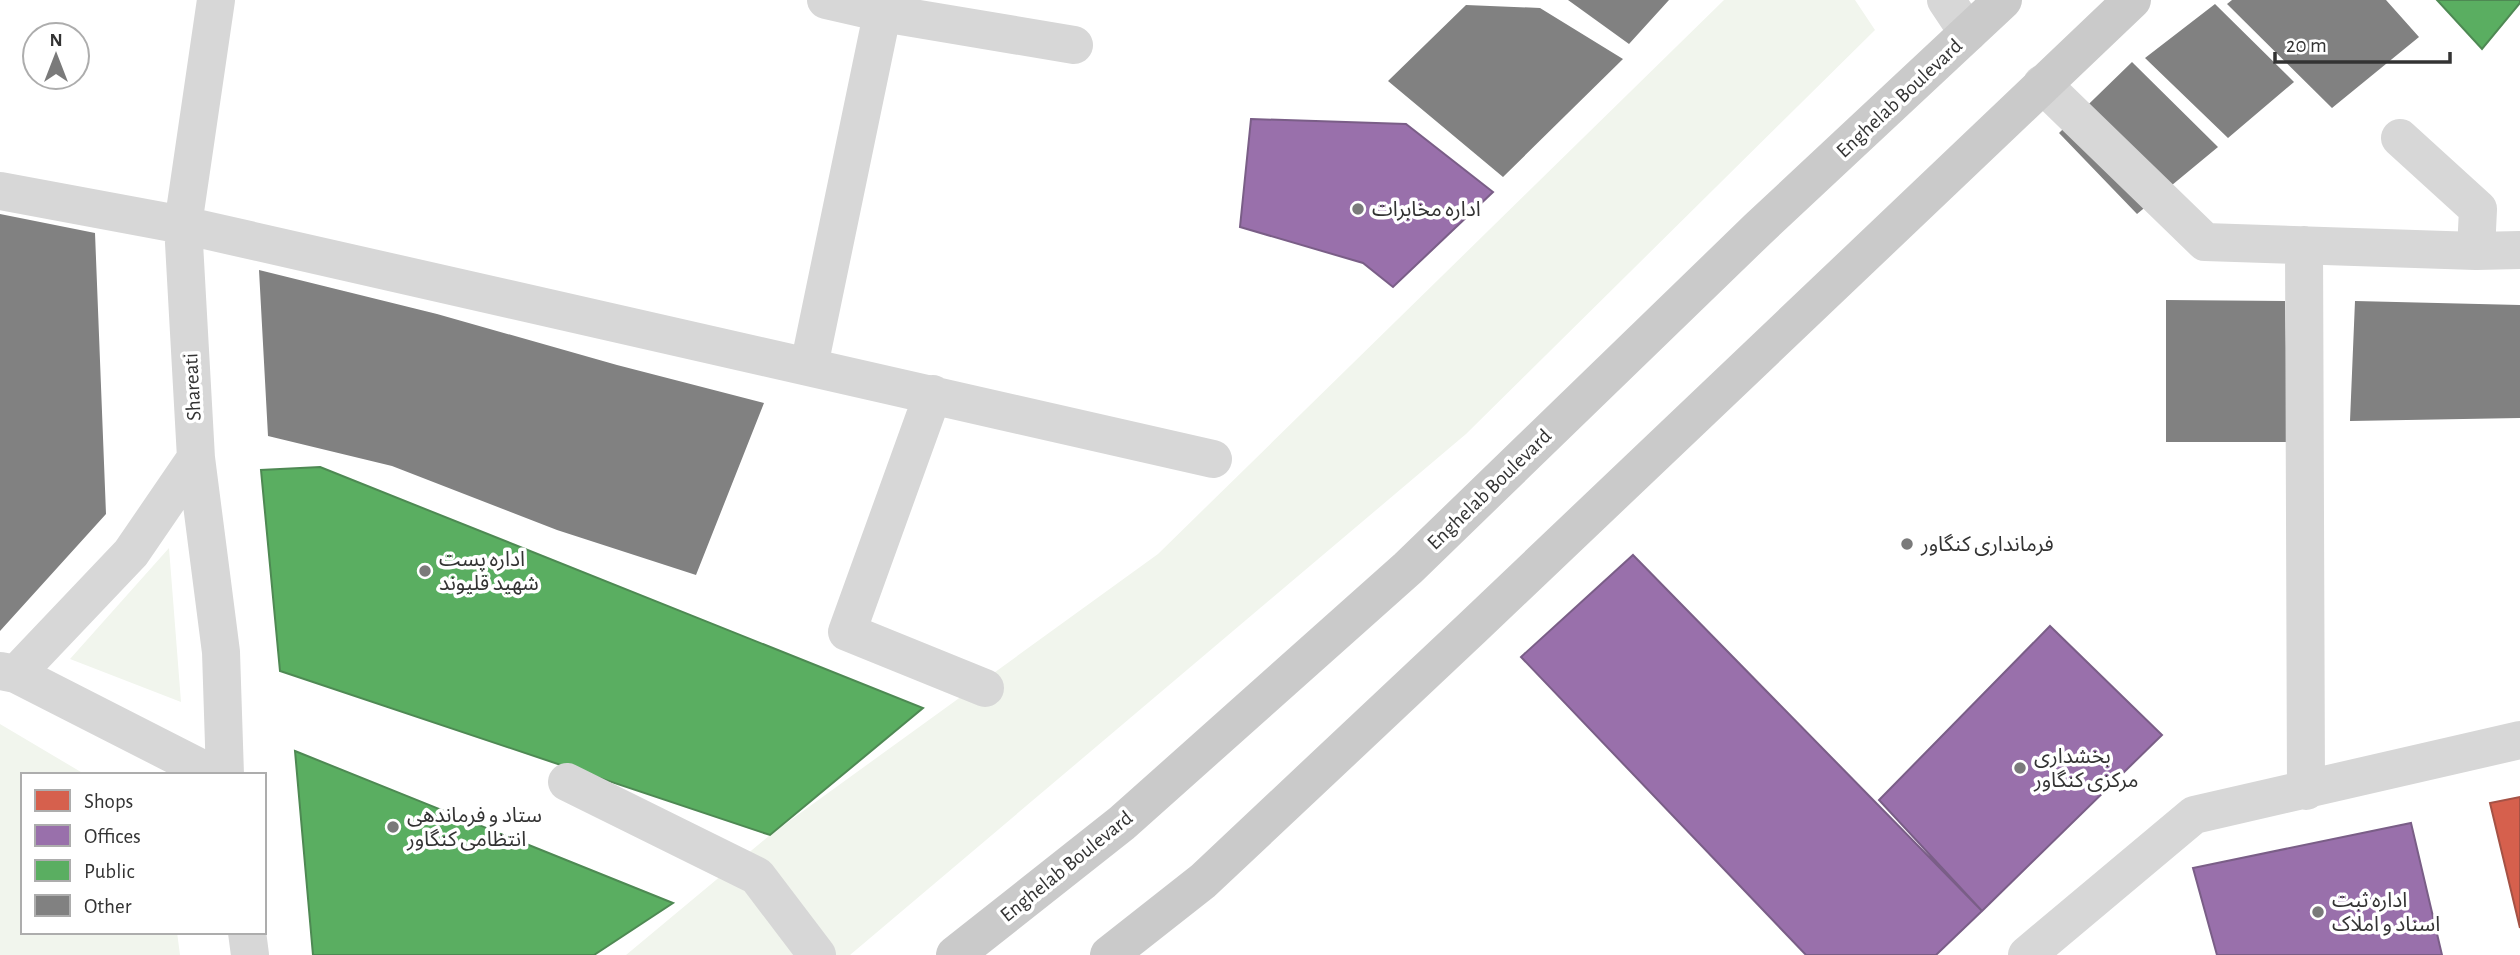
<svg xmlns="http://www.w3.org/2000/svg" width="2520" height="955" font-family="'Alegreya Sans','Noto Sans Arabic',sans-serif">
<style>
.green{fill:#f1f5ed}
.shops{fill:#d6604d;stroke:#a55245;stroke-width:2}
.offices{fill:#9970ab;stroke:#7a5e87;stroke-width:2}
.public{fill:#5aae61;stroke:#4e8953;stroke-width:2}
.building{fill:#818181}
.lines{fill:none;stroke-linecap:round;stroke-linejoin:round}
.minor{stroke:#d7d7d7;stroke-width:38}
.major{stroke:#cacaca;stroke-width:38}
.poi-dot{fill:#7a7a7a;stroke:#fff;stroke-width:2.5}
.labels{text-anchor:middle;stroke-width:7;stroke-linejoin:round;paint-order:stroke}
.street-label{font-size:21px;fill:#333;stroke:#fff}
.poi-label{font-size:21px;fill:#333;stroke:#fff;text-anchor:start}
</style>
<rect width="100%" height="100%" fill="#fff"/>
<!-- green -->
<path class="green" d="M1724,0h131l20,30 -409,404 -616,521h-224l144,-120 388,-281z
M169,548l12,154 -111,-43z
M0,724l86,51h-63v157h154l3,23h-180z"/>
<!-- shops -->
<path class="shops" d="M2520,797v131l-30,-125z"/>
<!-- offices -->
<path class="offices" d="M1251,119l155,5 87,68 -100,95 -30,-24 -123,-36z
M1633,555l349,356 -46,44h-130l-285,-298z
M2050,626l112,109 -180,176 -103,-111z
M2411,823l31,132h-225l-24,-87z"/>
<!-- public -->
<path class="public" d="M2437,0h83v3l-38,46z
M320,467l603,241 -153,127 -490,-164 -19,-201z
M295,751l378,152 -79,52h-281z"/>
<!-- building -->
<path class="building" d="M1568,0h101l-40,44z
M2232,0h154l33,37 -87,71 -105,-104z
M2215,4l79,78 -66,56 -83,-80z
M1466,5l74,3 83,51 -120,118 -115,-96z
M2132,62l86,85 -81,67 -78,-81z
M0,214l95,19 11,281 -106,117z
M259,270l178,44 180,51 147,38 -68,172 -139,-45 -165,-64 -124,-30z
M2166,300l119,1 3,141h-122z
M2355,301l165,4v113l-170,3z"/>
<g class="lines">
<!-- minor -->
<path class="minor" d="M216,0l-33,225 13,233 25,194 4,123
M826,0l57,13 191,32
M1946,0l22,33
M2042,84l163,158 271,9 44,-1
M2400,138l78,71 -2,42
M0,191l183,34 1030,234
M2304,245l2,546
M809,366l76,-366
M933,394l-86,238 138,56
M0,671l16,3 198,101
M16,674l115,-121 65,-95
M567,782l190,94 60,79
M247,932l3,23
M2027,955l167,-140 326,-75"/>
<!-- major -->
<path class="major" d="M955,955l167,-132 286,-255 350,-339 245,-229
M1109,955l94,-74 269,-253 660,-628"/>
</g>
<!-- markers -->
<g class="poi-dot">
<circle cx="1358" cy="209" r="7"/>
<circle cx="1907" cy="544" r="7"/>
<circle cx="425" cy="571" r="7"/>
<circle cx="2020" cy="768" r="7"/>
<circle cx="393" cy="827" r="7"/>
<circle cx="2318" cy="912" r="7"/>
</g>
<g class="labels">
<!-- street labels -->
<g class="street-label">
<text transform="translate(1899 98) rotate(-43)" y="7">Enghelab Boulevard</text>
<text transform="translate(192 387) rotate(-93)" y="7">Shareati</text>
<text transform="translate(1489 489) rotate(-44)" y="7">Enghelab Boulevard</text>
<text transform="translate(1066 866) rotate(-39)" y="7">Enghelab Boulevard</text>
</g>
<!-- poi labels -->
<g class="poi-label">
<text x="1372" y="216">اداره مخابرات</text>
<text x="1921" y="551">فرمانداری کنگاور</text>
<text x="439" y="566">اداره پست<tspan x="439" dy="24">شهید قلیوند</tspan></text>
<text x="2034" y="763">بخشداری<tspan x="2034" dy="24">مرکزی کنگاور</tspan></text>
<text x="407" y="822">ستاد و فرماندهی<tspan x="407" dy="24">انتظامی کنگاور</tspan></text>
<text x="2332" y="907">اداره ثبت<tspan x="2332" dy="24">اسناد و املاک</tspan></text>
</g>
</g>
<!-- legend -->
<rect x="21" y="773" width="245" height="161" fill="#ffffff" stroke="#adadad" stroke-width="2"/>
<rect x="35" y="790" width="35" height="21" fill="#d6604d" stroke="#adadad" stroke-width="2"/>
<text x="84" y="808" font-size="21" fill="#333333">Shops</text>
<rect x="35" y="825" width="35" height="21" fill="#9970ab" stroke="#adadad" stroke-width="2"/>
<text x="84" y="843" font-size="21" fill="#333333">Offices</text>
<rect x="35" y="860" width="35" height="21" fill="#5aae61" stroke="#adadad" stroke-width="2"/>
<text x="84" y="878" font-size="21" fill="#333333">Public</text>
<rect x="35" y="895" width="35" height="21" fill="#818181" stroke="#adadad" stroke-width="2"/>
<text x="84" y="913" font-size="21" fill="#333333">Other</text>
<!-- north arrow -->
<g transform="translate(56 56)"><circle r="33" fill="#ffffff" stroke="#adadad" stroke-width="2"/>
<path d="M0-5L12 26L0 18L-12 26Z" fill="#7a7a7a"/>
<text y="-10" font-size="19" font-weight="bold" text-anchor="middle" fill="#333333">N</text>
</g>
<!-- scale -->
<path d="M2275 52v10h175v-10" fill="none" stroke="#333333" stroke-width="3.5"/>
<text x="2286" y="52" font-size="21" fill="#333333" stroke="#ffffff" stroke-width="5" paint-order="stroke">20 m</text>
</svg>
